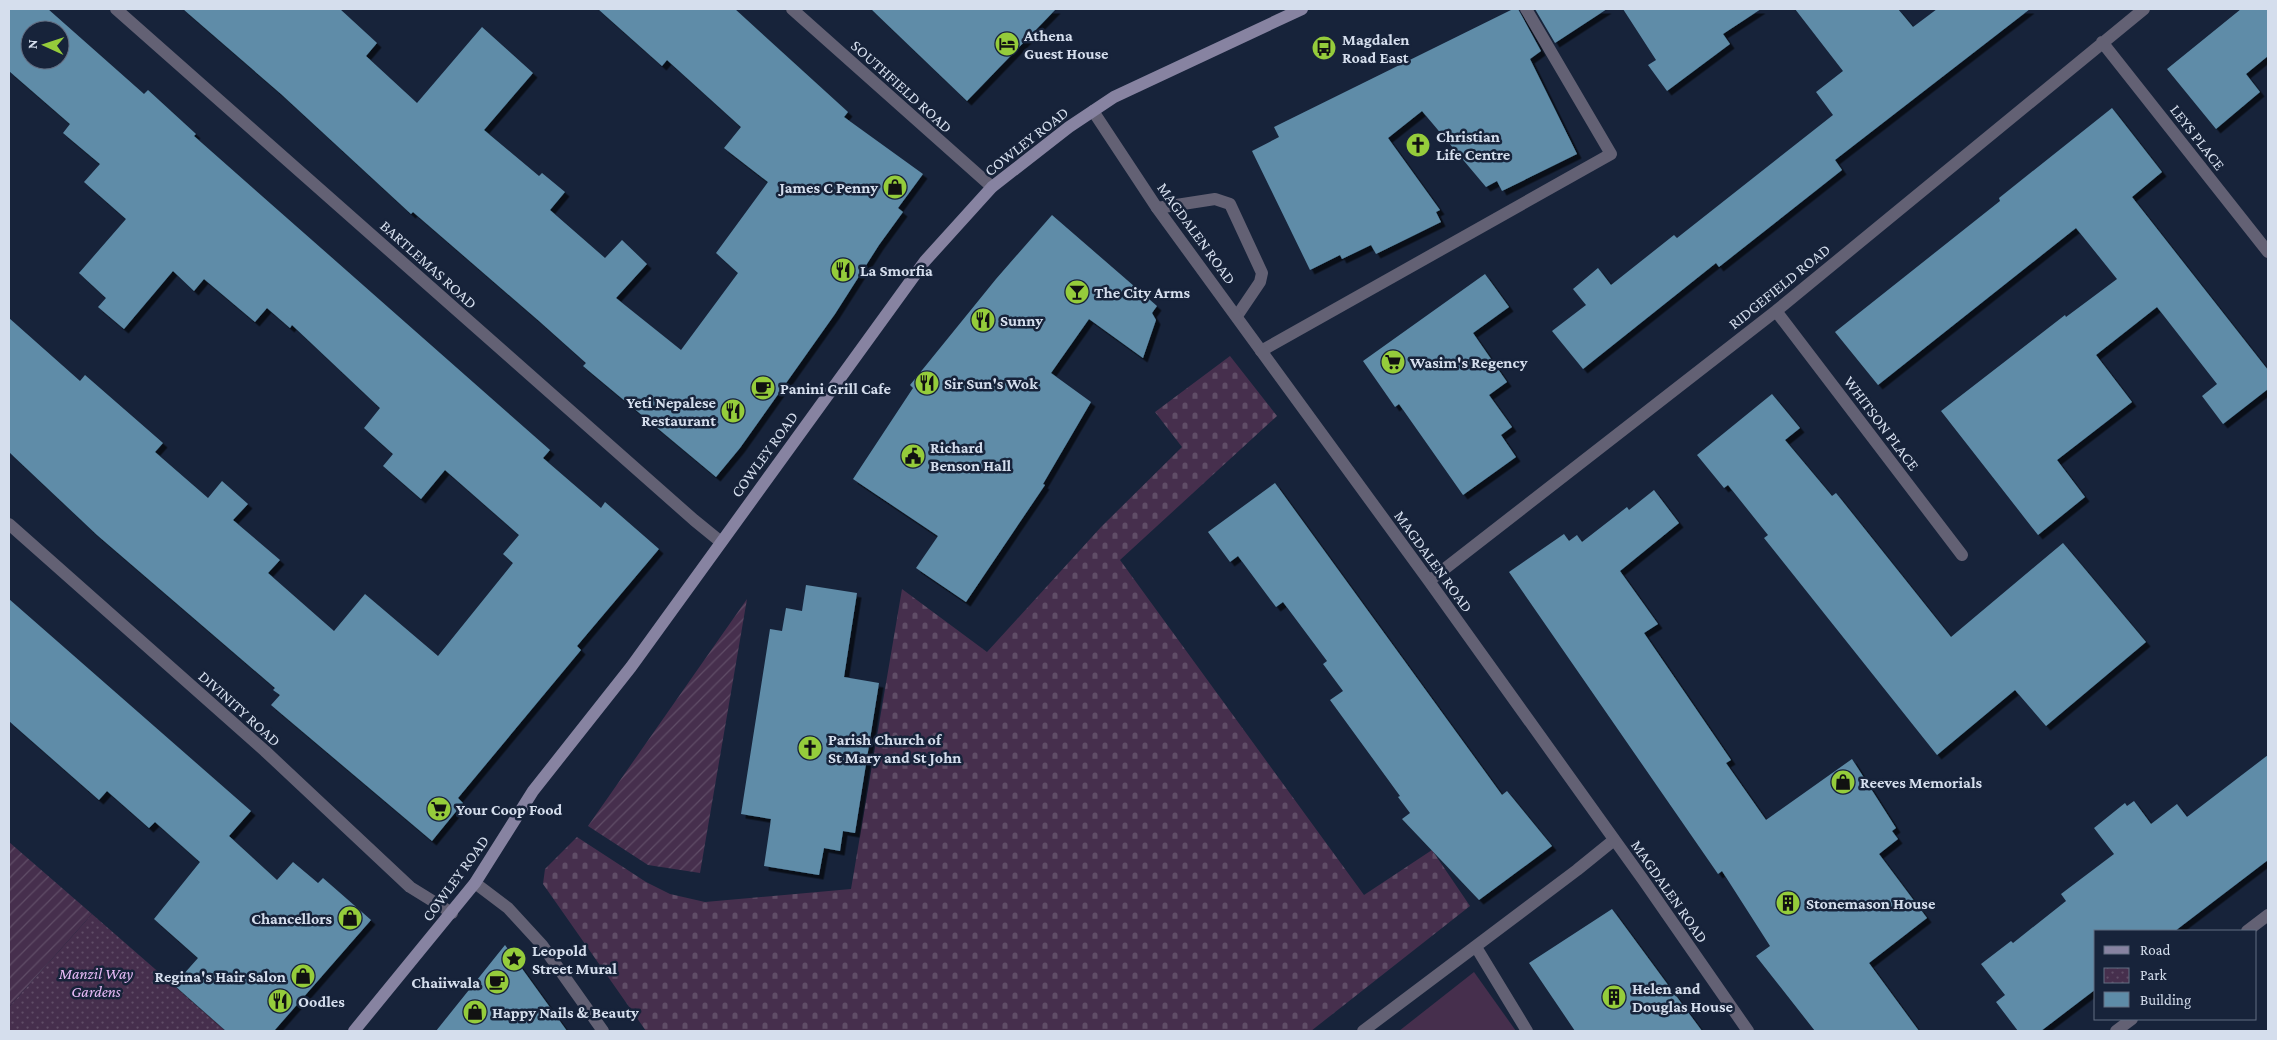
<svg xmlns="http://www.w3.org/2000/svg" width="2277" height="1040" font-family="'Crimson Pro',serif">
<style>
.grass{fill:#462f4d}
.cemetery{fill:url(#cemetery-stones)}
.park{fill:url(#park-dots)}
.garden{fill:url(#garden-furrows)}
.building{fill:#5e8ca8;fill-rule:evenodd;filter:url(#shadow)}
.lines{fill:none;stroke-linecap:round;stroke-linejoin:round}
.lane{stroke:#636174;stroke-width:12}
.street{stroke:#636174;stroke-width:12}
.secondary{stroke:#8783a1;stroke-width:12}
.labels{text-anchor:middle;stroke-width:5;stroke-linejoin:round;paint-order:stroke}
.poi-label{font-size:16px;font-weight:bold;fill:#d5deed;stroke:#17233a;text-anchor:start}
.street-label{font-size:16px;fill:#d5deed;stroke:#17233a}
.park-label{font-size:16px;font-style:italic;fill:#e8bbf8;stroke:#17233a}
</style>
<defs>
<pattern id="cemetery-stones" width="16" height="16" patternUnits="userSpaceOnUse" patternTransform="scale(1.25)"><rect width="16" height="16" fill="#462f4d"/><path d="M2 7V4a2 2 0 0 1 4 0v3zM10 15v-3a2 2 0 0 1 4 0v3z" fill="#604d67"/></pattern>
<pattern id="park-dots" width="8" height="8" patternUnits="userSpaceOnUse" patternTransform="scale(1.25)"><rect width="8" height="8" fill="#462f4d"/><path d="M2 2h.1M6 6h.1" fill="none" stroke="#604d67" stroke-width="1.8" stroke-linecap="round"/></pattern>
<pattern id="garden-furrows" width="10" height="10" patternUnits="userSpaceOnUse" patternTransform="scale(1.25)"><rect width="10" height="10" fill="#462f4d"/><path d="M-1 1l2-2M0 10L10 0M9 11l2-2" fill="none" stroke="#604d67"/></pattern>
<filter id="shadow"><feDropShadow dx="4.5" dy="4.5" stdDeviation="0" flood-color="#0009"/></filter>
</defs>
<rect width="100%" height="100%" fill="#17233a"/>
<!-- grass -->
<path class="grass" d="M1474,972l42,59h-117z"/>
<!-- cemetery -->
<path class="cemetery" d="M1230,356l47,60 -157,144 244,335 68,-45 38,56 -159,125h-665l-103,-147 2,-15 32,-32 69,45 24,12 35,8 146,-13 51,-300 85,63 114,-125 81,-80 -27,-35z"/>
<!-- park -->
<path class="park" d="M92,914l134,117h-217v-24z"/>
<!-- garden -->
<path class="garden" d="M747,599l-47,274 -52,-8 -60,-39z
M9,842l83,72 -83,93z"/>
<!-- building -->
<path class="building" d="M9,9h39l96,85 4,-4 48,44 -2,2 356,314 -7,8 58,50 4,-6 54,47 -82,97 4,4 -123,148 5,5 -31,38 -161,-136 9,-10 -7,-5 2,-2 -178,-153 -88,-83v-134l71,63 5,-6 78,68 -8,9 53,46 14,-17 26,23 -15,16 47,40 -12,13 66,58 31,-37 73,62 75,-93 -10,-9 16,-19 -74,-65 -24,29 -38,-33 10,-12 -29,-26 16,-20 -88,-83 -2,3 -23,-20 -12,14 -51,-43 -10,12 -21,-20 -49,58 -26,-22 8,-9 -27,-25 47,-54 -42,-37 16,-18 -37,-31 7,-9 -61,-53zM30,30h30v30h-30z
M183,9h157l37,34 -11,13 51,47 65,-76 51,46 -49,57 55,46 3,-3 23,19 -15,18 55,48 17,-18 25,24 -31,34 65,52 57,-77 -22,-20 52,-71 -44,-34 17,-21 -74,-67 -5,6 -64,-57h137l113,103 -4,5 79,57 -25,34 5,4 -24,33 -44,69 -95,134 -24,29 -133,-111 3,-3 -47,-42 -126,-109 -2,2 -130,-120z
M871,9h185l-89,92z
M1513,9h5l23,42 -11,8 47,95 -75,37 -5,-10 -11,6 -64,-76 -34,27 52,72 -4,2 5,10 -65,32 -5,-9 -29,14 -2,-4 -30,15 -58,-119 27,-14 -5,-10z
M1535,9h72l-52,34z
M1623,9h138l-38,25 7,10 -63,47 -19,-26 8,-5z
M1795,9h103l15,18 24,-18h93l-195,151 7,10 -123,97 -3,-4 -133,106 -31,-38 34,-26 -13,-16 25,-21 13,17 63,-50 3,3 156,-123 -17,-23 27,-21z
M2241,9h27v47l-22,18 14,18 -44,37 -49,-60z
M2112,108l50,64 -30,25 136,173v19l-45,35 -21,-28 15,-12 -60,-77 -61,48 36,47 -75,58 28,37 -47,38 -97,-124 124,-96 1,2 51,-38 -41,-51 -198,157 -43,-53 165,-131 -1,-3z
M1052,215l105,91 -5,7 4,7 -13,38 -54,-39 -38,54 40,29 -48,82 2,1 -79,117 -50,-34 22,-32 -85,-57 60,-91 -3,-3 86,-106z
M1485,274l24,33 -36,26 34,49 -18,13 23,32 -11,8 15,22 -53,38 -64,-91 -4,3 -32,-46z
M1772,394l28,34 -15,12 47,56 4,-3 115,144 112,-94 83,99 -100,84 -31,-36 -78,65 -173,-217 4,-3 -40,-50 -4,3 -27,-33z
M1275,483l227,312 5,-4 45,55 -73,54 -77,-81 8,-6 -12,-16 2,-1 -70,-96 13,-9 -20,-27 4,-3 -44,-59 -7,5 -38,-51 -8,6 -22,-30z
M1654,490l25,33 -59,48 38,53 -14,9 87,127 -5,3 40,57 86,-61 44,69 -4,3 6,8 -19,15 48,64 -58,45 50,68h-104l-59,-75 14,-10 -48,-75 -4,3 -209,-302 55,-38 5,7 8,-6 5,7 45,-35 2,3z
M806,585l51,8 -13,84 35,6 -24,150 -12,-2 -3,20 -16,-3 -5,27 -55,-9 7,-47 -30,-5 29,-185 12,2 4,-23 16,3z
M9,599l242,212 -22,25 48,44 16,-18 25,21 5,-5 48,42 -97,111h-48l-52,-46 24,-27 -44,-39 46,-57 -45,-40 -6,6 -42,-37 -8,9 -90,-79z
M2268,755v105l-93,71h-79v58l-55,42h-23l-22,-29 9,-7 -24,-31 30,-23 2,2 53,-42 -5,-7 53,-40 -20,-26 31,-25 2,3 7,-5 17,23 26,-20 10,13z
M1612,909l90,122h-127l-46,-68z
M505,945l62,86h-131z"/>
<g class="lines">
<!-- lane -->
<path class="lane" d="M1157,208l58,-9 15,5 32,69 -2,9 -23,34
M1261,351l350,-197 -85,-145
M1476,947l51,84
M1363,1031l214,-161 37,-30"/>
<!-- street -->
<path class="street" d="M116,9l578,511 27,22
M792,9l200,178
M2102,42l166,210
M1093,111l64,97 272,373 215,300 104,150
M1776,311l186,244
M9,524l256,227 145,136 42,26
M1429,581l347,-270 368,-302
M475,883l33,25 34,37 61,86
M2247,931l21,-16
M2116,1031l16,-12"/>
<!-- secondary -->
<path class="secondary" d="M354,1031l121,-148 58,-92 98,-124 294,-406 67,-74 77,-60 45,-30 188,-88"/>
</g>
<!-- icons -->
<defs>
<symbol id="hotel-disc" viewBox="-11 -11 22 22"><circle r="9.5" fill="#95cc3b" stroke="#17233a"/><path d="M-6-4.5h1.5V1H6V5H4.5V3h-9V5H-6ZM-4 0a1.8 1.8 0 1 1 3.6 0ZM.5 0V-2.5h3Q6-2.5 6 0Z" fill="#111"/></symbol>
<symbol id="bus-disc" viewBox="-11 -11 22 22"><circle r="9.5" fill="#95cc3b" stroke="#17233a"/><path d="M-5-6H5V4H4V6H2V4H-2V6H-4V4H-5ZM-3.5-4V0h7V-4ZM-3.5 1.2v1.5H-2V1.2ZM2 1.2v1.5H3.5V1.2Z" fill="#111"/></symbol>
<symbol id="church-disc" viewBox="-11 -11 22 22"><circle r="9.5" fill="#95cc3b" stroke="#17233a"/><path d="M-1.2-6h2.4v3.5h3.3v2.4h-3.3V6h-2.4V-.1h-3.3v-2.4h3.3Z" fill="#111"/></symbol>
<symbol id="shop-disc" viewBox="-11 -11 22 22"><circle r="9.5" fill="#95cc3b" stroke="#17233a"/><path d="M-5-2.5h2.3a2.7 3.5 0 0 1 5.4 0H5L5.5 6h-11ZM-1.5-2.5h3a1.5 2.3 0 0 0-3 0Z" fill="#111"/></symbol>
<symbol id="restaurant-disc" viewBox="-11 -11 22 22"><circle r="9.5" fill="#95cc3b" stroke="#17233a"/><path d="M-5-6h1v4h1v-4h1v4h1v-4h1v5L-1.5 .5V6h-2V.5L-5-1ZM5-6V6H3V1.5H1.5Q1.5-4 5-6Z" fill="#111"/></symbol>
<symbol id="bar-disc" viewBox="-11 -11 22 22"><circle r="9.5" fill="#95cc3b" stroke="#17233a"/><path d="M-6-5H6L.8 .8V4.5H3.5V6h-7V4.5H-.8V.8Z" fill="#111"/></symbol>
<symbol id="supermarket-disc" viewBox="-11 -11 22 22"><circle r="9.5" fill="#95cc3b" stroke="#17233a"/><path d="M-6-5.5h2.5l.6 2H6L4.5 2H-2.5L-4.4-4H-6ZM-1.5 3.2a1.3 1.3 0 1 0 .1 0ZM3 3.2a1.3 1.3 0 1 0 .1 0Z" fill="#111"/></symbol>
<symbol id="cafe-disc" viewBox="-11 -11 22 22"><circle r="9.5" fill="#95cc3b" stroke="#17233a"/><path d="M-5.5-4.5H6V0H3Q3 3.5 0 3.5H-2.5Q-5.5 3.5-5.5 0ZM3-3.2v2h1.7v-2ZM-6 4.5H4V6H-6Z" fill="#111"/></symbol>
<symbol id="civic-disc" viewBox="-11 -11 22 22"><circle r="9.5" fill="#95cc3b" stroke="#17233a"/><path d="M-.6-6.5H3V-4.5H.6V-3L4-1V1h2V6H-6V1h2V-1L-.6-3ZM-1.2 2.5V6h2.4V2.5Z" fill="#111"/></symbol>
<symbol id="building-disc" viewBox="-11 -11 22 22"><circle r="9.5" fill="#95cc3b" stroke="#17233a"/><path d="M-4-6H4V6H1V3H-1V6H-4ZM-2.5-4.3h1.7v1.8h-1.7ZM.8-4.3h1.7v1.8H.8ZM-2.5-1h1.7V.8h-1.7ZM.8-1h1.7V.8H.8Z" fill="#111"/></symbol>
<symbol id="sight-disc" viewBox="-11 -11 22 22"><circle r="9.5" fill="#95cc3b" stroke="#17233a"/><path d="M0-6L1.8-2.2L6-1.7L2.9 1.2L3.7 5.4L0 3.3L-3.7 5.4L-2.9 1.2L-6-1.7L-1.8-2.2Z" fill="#111"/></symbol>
</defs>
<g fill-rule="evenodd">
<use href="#hotel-disc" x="993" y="30" width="28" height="28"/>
<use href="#bus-disc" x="1310" y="34" width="28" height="28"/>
<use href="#church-disc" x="1404" y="131" width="28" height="28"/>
<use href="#shop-disc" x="881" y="173" width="28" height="28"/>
<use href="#restaurant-disc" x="829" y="256" width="28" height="28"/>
<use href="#bar-disc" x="1063" y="278" width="28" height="28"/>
<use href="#restaurant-disc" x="969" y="306" width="28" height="28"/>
<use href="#supermarket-disc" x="1379" y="348" width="28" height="28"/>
<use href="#restaurant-disc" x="913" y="369" width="28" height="28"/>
<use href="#cafe-disc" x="749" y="374" width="28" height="28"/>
<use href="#restaurant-disc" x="719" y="397" width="28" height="28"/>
<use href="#civic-disc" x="899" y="442" width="28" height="28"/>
<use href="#church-disc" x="796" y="734" width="28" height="28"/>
<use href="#shop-disc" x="1829" y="768" width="28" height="28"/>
<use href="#supermarket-disc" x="425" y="795" width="28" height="28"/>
<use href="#building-disc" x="1774" y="889" width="28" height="28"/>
<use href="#shop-disc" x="336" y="904" width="28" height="28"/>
<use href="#sight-disc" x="500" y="945" width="28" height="28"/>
<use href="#shop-disc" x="289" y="962" width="28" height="28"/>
<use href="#cafe-disc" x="483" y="968" width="28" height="28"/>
<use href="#building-disc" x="1600" y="983" width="28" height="28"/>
<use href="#restaurant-disc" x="266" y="987" width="28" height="28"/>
<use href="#shop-disc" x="461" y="998" width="28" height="28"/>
</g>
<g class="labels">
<!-- poi labels -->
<g class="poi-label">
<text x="1024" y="41">Athena<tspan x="1024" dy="18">Guest House</tspan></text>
<text x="1342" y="45">Magdalen<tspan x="1342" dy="18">Road East</tspan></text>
<text x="1436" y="142">Christian<tspan x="1436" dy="18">Life Centre</tspan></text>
<text x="878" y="193" text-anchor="end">James C Penny</text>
<text x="860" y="276">La Smorfia</text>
<text x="1094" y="298">The City Arms</text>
<text x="1000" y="326">Sunny</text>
<text x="1410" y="368">Wasim's Regency</text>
<text x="944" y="389">Sir Sun's Wok</text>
<text x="780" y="394">Panini Grill Cafe</text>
<text x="716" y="408" text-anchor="end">Yeti Nepalese<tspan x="716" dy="18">Restaurant</tspan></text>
<text x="930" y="453">Richard<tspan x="930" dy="18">Benson Hall</tspan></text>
<text x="828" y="745">Parish Church of<tspan x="828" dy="18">St Mary and St John</tspan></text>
<text x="1860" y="788">Reeves Memorials</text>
<text x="456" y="815">Your Coop Food</text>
<text x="1806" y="909">Stonemason House</text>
<text x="332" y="924" text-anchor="end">Chancellors</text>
<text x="532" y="956">Leopold<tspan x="532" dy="18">Street Mural</tspan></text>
<text x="286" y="982" text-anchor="end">Regina's Hair Salon</text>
<text x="480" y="988" text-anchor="end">Chaiiwala</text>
<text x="1632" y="994">Helen and<tspan x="1632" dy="18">Douglas House</tspan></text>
<text x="298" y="1007">Oodles</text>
<text x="492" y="1018">Happy Nails &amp; Beauty</text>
</g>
<!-- street labels -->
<g class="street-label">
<text transform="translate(902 86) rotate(42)" y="6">SOUTHFIELD ROAD</text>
<text transform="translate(2198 137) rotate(52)" y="6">LEYS PLACE</text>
<text transform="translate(1026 141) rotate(-38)" y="6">COWLEY ROAD</text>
<text transform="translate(1197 233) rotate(54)" y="6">MAGDALEN ROAD</text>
<text transform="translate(429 264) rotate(42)" y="6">BARTLEMAS ROAD</text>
<text transform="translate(1779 286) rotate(-39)" y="6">RIDGEFIELD ROAD</text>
<text transform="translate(1882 423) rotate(53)" y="6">WHITSON PLACE</text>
<text transform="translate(764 454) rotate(-54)" y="6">COWLEY ROAD</text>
<text transform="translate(1434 561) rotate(54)" y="6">MAGDALEN ROAD</text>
<text transform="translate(240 708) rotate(42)" y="6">DIVINITY ROAD</text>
<text transform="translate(455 878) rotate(-54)" y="6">COWLEY ROAD</text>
<text transform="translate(1670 891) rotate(55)" y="6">MAGDALEN ROAD</text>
</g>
<!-- park labels -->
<g class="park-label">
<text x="96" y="979">Manzil Way<tspan x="96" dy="18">Gardens</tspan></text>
</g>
</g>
<!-- border -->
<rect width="2277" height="1040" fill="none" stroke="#d5deed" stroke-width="20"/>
<!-- legend -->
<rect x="2094" y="930" width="162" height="90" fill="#17233a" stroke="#636e82"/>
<rect x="2104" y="946" width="25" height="8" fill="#8783a1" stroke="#636e82"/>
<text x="2140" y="955" font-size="15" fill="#d5deed">Road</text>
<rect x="2104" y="968" width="25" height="15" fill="url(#park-dots)" stroke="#636e82"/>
<text x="2140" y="980" font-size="15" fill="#d5deed">Park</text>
<rect x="2104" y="992" width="25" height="15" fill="#5e8ca8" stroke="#636e82"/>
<text x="2140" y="1005" font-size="15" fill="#d5deed">Building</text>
<!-- north arrow -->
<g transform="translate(45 45) rotate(273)"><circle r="24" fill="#17233a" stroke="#636e82"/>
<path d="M0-4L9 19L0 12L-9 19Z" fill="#95cc3b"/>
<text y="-8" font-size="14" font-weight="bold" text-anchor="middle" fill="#d5deed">N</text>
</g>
</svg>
